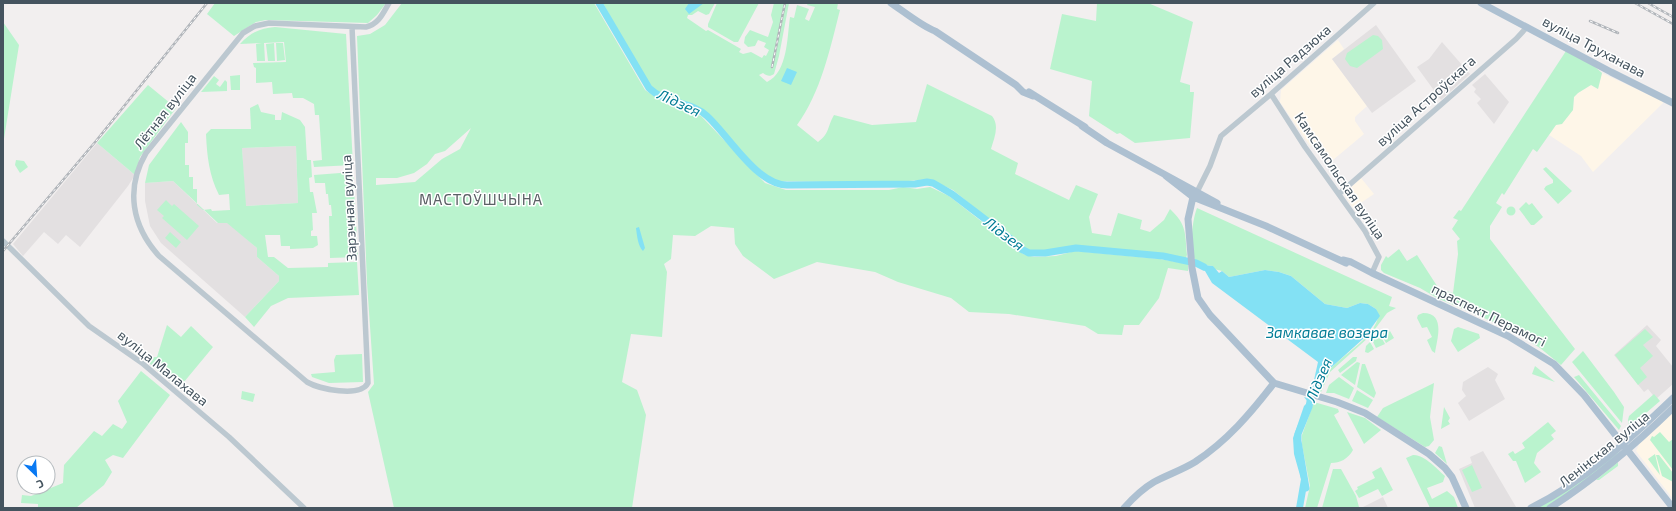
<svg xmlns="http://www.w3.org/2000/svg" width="1676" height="511" font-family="'Exo 2',sans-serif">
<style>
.commercial{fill:#fef6e8}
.education{fill:#e3e0e1}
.green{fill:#baf3ce;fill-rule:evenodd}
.water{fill:#83e1f4}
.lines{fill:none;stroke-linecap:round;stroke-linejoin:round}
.river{stroke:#83e1f4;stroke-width:7}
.minor{stroke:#bcc8d0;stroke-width:5.5}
.major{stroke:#adc0d1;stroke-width:7}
.rail-casing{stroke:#b1b5ba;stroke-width:2.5}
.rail{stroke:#fff;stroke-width:1;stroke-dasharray:3;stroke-linecap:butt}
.labels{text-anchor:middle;stroke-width:3;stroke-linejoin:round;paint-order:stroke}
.street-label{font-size:14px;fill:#45545f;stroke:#fff}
.water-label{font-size:15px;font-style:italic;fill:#037d96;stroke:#fff}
.neighbourhood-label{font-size:15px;letter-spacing:1px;fill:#5b6065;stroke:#fff}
</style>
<rect width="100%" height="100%" fill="#f2efef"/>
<!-- commercial -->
<path class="commercial" d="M1338,40l6,9 -12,10 35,47 -12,11v4l9,13 -37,31 -15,-20 -2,1 -30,-44 1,-12z
M1602,73l60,28 1,2 -70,69 -12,-16 -32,-21 7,-10 17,-15 1,-13 4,-4 13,-8 7,4z
M1361,178l13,16 -21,14 -9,-14z
M1673,411v88l-37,-48 4,-8z"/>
<!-- education -->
<path class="education" d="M1376,25l40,56 -44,32 -40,-54z
M1442,42l28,32 -29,26 -24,-33 12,-8z
M1485,74l24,28 -15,22 -17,-21 4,-4 -7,-7 2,-3 -4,-4z
M97,143l38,32 -7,11 -48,61 -14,-12 -8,9 -14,-12 -21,24 -10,-12z
M296,146l2,57 -53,3 -3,-58z
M173,181l44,42 10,-1 30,26v9l22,19v5l-34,36 -84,-74 -11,-17 -5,-25v-18z
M1647,325l14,15 -5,6 17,21v17l-17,15 -8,-10 -4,3 -30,-37z
M1488,367l10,7 -3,6 10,19 -36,22 -11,-18 8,-7 -4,-6 1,-8z
M1483,451l33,56 -41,1 -16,-39 13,-6 -2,-6z
M1383,497l5,11h-27z"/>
<!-- green -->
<path class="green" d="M215,3h171l-9,12 -9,8 -102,-3 -10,2 -22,14 -27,-22z
M402,3h192l51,87 21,14 35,12 64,67 21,7h103l14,-3 14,2 13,-2 19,9 74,58 11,3 22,-1 19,-5 85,8 28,5v7l-20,-3 -9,30 -20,27h-15l-2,10 -24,-1 -13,-8 -76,-12 -40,-2 -18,-14 -53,-16 -23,-10 -58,-10 -43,17 -31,-23 -8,-12 -1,-16 -23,-2 -16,10 -22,-1 -2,24 -7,5 3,8 -5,65 -31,-3 -9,48 15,8 9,25 -14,93h-238l-26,-116 6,-8 -7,-101 -10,-247 13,-2 15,-9zM471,128l-11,21 -18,10 -27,23 -39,3v-7h21l17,-5 13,-9 8,-10 10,-3z
M603,3h112l-6,11 -3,1 -8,-4 -6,4h-4l-1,3 19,13 2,-1 33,19 -2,3 4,2 8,-2 11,6 2,-3 2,1 3,-6 -5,-3 2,-4 -8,-3 -3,6 -7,1 -4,-4 1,-6 5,-7 18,7 5,-15 -2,-7 3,-12h15l-10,53 -5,18c-4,3 -7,2 -11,-1l-4,2 8,7c21,-10 20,-45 23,-65l4,1 3,-13 12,4 -4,10 4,2 6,-14 -8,-2 1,-2h30l-1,6 3,1c-10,39 -19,82 -43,115l21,17c12,-9 9,-15 16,-27l38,10 44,-3 11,-38 65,32c8,10 2,22 -1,33l27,14 -3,11 54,26 7,-15 22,9 -9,23 3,16 19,3 7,-23 24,7 -2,9 10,3 14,-12 6,-11c17,16 15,24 17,46l-1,3 -112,-12c-16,4 -32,8 -48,4l-73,-60 -24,-11 -40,4 -113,-2c-26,-15 -45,-45 -67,-66 -15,-13 -37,-12 -52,-24 -15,-10 -43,-69 -54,-88z
M717,3h42l-21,39h-4l-26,-15v-3z
M1097,3h51l45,19 -13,60 10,3v7h4l-4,46 -55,5 -15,-10 -3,1 -28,-18 3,-35 -42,-12 12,-55 34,7z
M3,22l16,23 -16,100z
M275,27l71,7 7,131 -39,2 -1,-6 9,-1 -3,-45h-4l-1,-11 -11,-6h-10l-1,-5 -19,1 -1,-12 -16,1v-15l-2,-1 -1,-4 33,-1 -2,-20 -20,1 1,18h-8l-1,-17 6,-1 -22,1c10,-11 20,-16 35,-17z
M1373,35l5,1 4,4 1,9 -26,19 -7,-2 -5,-7 2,-6z
M274,43l1,18h-7l-2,-17z
M276,43h7l2,17 -8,1z
M1566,51l28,15 8,7 -4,16 -7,-4 -13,8 -4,4 -1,13 -11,14 -6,1 -19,27 -4,-3 -29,46 -2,-2 -6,10 6,4 -12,19v13l85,110 -14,16 -21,-17 -30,-19 -73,-31 -17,-10 -36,-15 -3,-3v-5l5,-9 2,2 11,-9 8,12 10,-6 22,34 14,4 5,-39 -1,-13 3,-2 -8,-10 6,-9 -5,-2 6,-8 4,2 -2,-1z
M240,75v15h-9l-1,-14z
M214,76l5,4 -3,4 4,3 5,-7 2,2v9l-26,1z
M148,85l28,23 -36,49 -5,18 -38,-32z
M258,104l3,8 14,3v5h6l1,-8 18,8 5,7 2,33h4l1,17 -3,1 1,14h3l4,21h-5l1,17 -2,1v5h6l1,9 -5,3 -23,1v-3h-9l-1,-11h-15l3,22h6l14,11 40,-1v-4l29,-1 2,33 -71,3 -17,8 -17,21 -9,-10 34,-36v-5l-22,-19v-9l-30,-25h-9l-45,-42 -28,2 4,-18 32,-43 7,10v11h-3v22h4v12h4v12h4v16l6,5 8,-1 1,2 18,-1 -1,-16 -10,1c-10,-20 -12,-39 -13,-61l5,-5h40l-1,-21zM296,146l2,57 -52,3 -4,-58z
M16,160l8,1 4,6 -8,6 -5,-8z
M1546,167l26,24 -14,13 -14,-15 2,-3 7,-3v-3l-10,-11z
M353,172l5,85 -28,1 -1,-42h3l-1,-11h-2l-1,-11h-2l-1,-11h-10l-1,-8z
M166,200l6,6 -5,5 7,-7 25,22 -12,14 -25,-22 2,-2 -7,-6z
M1526,202l3,3 3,-2 11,14 -9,8h-3l-12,-16z
M1506.5 211a4.5 4.5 0 1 1 9 0a4.5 4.5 0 1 1-9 0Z
M1197,208l195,89 -3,9 7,2 -9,5 -18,24 -39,35 -9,20 -5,-1c10,-31 54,-45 62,-73l-2,-9 -8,-5 -8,-1 -13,5 -22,-4 -34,-28 -12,-4 -14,-2 -36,7 -7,-6 -8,-2 -1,-3 -10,-1 -7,-3c-7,-13 -4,-41 1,-54z
M170,232l11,10 -5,6 -11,-10z
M1423,313c23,0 14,26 12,40l-3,-2 -5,-11 5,-3 -5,-10 -5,1 -5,-10 1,-3z
M167,325l14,12 10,-11 22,21 -34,41 -36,-30 14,-1z
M1458,327l21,7 1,4 -22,14 -7,-11 3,-12z
M1645,329l8,8 -10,8 10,11 -13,12 7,9 -9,8 -23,-30z
M1387,330l2,2 1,-1 4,7 -8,5 -5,-9z
M1380,335l5,9 -9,4 -4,-8z
M1370,342l4,7 -6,4 -3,-1 1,-6z
M1583,351l31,41 10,15 -2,16 -50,-61z
M362,354l1,28 -34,1 -17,-6 -1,-3 24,-2 -1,-12 2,-5z
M1353,357h4l-1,4 -16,12 -2,-3z
M1357,362l3,1 -5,22 -14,-10z
M1362,364h3l11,29 -2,5 -17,-11z
M1535,366l20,16 -23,-8z
M141,371l29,24 -47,63 -10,-3 -8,5 7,12 -8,13 -28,23h-38v-4l-17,-1 1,-8 9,1 32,-13 1,-18 30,-34 8,5 11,-12 9,5 5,-7 -9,-21z
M1579,375l42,51 -2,4 -45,-53z
M1339,377l15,11 -5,11 -15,-6h-8l3,-8z
M1434,383l-4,34 4,23 -5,6 -4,1 -48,-30 6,-9z
M1357,390l16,10 -5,8 -16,-7z
M242,391l13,3 -2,8 -12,-3z
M1654,394l6,7 -28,24h-3l-1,-5 1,-4z
M1314,402l24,7 1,3 -5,3 19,35c-5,9 -13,13 -22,13l-14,45h-12l5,-22 -8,-41v-10z
M1444,407l6,11 -2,3 2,3 -9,5z
M1347,412l18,6 16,12 -17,14z
M1548,422l8,9 -5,4 3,4 -17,14 -3,10 7,9 -16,11 -9,-22h-3l-5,-7 5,-3 2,3 10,-6 -3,-5z
M1660,432l9,10 4,-3v31l-23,-30 2,-4 2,1z
M1439,446l3,1 5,17 -12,-11z
M1619,452c-4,9 -60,49 -72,55 -3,1 -6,1 -9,1z
M1655,454l5,21 -12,-16z
M1413,455c11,-1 25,15 32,21l-2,6 -16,6 5,11 15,-8 7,6 4,11h-28l-24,-50z
M1656,455h3l14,18v9l-11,-6z
M1618,462v4l-19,14h-3z
M1472,465l10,23 -10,4 -10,-22z
M1381,467l12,23 -11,6 -4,-7 -19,9 -4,-7 3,-2 -1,-2 18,-9 -3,-6z
M1333,469h8l15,27 3,11 -37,1z"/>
<!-- water -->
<path class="water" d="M689,3h15l-15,11 -4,-5z
M787,68l10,4 -6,13 -10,-4z
M639,227l6,21 -2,3c-5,-5 -6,-15 -7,-23z
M1196,262l7,3 10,1 6,7 3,-2 7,6 36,-7 14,2 12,4 34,28 22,4 13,-5 8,1 8,5 4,7 -16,22 -40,36 -11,17 -1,-2 6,-27 -106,-79 -7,-12 -8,-5z
M1304,397l10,3 -3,1 -13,35v12l9,37 -4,23h-7l5,-29 -7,-25 -1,-16 11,-32 4,-4z"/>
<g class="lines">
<!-- river -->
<path class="river" d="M599,3l50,85c16,16 42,13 58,28 21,19 50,69 80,69l128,-1 12,-2 6,1 19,11 59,45 10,10 8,4h16l31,-5 87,8 33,7 8,4
M1306,488l-8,-47v-7l11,-27 2,-11"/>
<!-- minor -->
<path class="minor" d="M352,27l16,356c-8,15 -49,6 -61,-1l-148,-126c-27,-30 -34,-67 -13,-103l97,-120 12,-7 14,-3 97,4c13,-3 17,-14 23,-24
M1271,94l34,53 60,84 14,26 -7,16
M1197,192l13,-26 11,-30 50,-42 103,-91
M1340,193l176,-154 11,-12
M3,241l86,85 53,37 87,74 75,71"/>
<!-- major -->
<path class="major" d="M891,3c12,8 32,24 44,28l81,54 7,7 10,4
M1481,3l130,69 62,31
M1029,92l56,35
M1082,126l25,17 110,60
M1166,176l27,21 73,29 80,37
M1197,192l-4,5 -5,22 4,49 6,30 12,17 64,68 63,19 28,11 64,41 16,14 7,9 14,31
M1343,260l8,2 21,11 136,63 46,28 30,31 89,113
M1124,508c9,-10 18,-19 30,-26 13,-7 28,-12 41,-20 32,-21 56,-49 79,-79
M1531,508c54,-27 99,-69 142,-110
M1550,508c45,-29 85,-63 123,-100"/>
<defs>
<path id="rail" d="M1635,3l38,21
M1648,3l25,14
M1590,21l28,12
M772,67l13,-64
M3,251l93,-110 111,-138"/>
</defs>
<!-- rail casing -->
<use href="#rail" class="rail-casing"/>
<!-- rail -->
<use href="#rail" class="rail"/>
</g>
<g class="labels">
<!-- street labels -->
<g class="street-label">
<text transform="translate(1594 47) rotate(28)" y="5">вуліца Труханава</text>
<text transform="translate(1290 61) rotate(-41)" y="5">вуліца Радзюка</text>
<text transform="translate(1426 101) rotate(-42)" y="5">вуліца Астроўскага</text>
<text transform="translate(165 111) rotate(-52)" y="5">Лётная вуліца</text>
<text transform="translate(1340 176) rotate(56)" y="5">Камсамольская вуліца</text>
<text transform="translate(349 208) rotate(-93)" y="5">Зарэчная вуліца</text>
<text transform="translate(1489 315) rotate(26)" y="5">праспект Перамогі</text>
<text transform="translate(163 368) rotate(39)" y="5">вуліца Малахава</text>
<text transform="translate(1604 449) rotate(-39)" y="5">Ленінская вуліца</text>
</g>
<!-- water labels -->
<g class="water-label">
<text transform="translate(679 103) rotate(25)" y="5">Лідзея</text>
<text transform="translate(1004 234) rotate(37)" y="5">Лідзея</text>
<text x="1327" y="338">Замкавае возера</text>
<text transform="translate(1319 380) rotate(-67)" y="5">Лідзея</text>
</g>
<!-- neighbourhood labels -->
<g class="neighbourhood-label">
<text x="481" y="205">МАСТОЎШЧЫНА</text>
</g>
</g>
<!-- border -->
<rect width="1676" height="511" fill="none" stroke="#45545f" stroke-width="8"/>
<!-- north arrow -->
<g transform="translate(36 475) rotate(155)"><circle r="19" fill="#ffffff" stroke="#b5bbbf"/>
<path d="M0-3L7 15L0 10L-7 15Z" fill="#0979f3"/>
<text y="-6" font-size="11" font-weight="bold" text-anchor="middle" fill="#45545f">С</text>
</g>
</svg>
